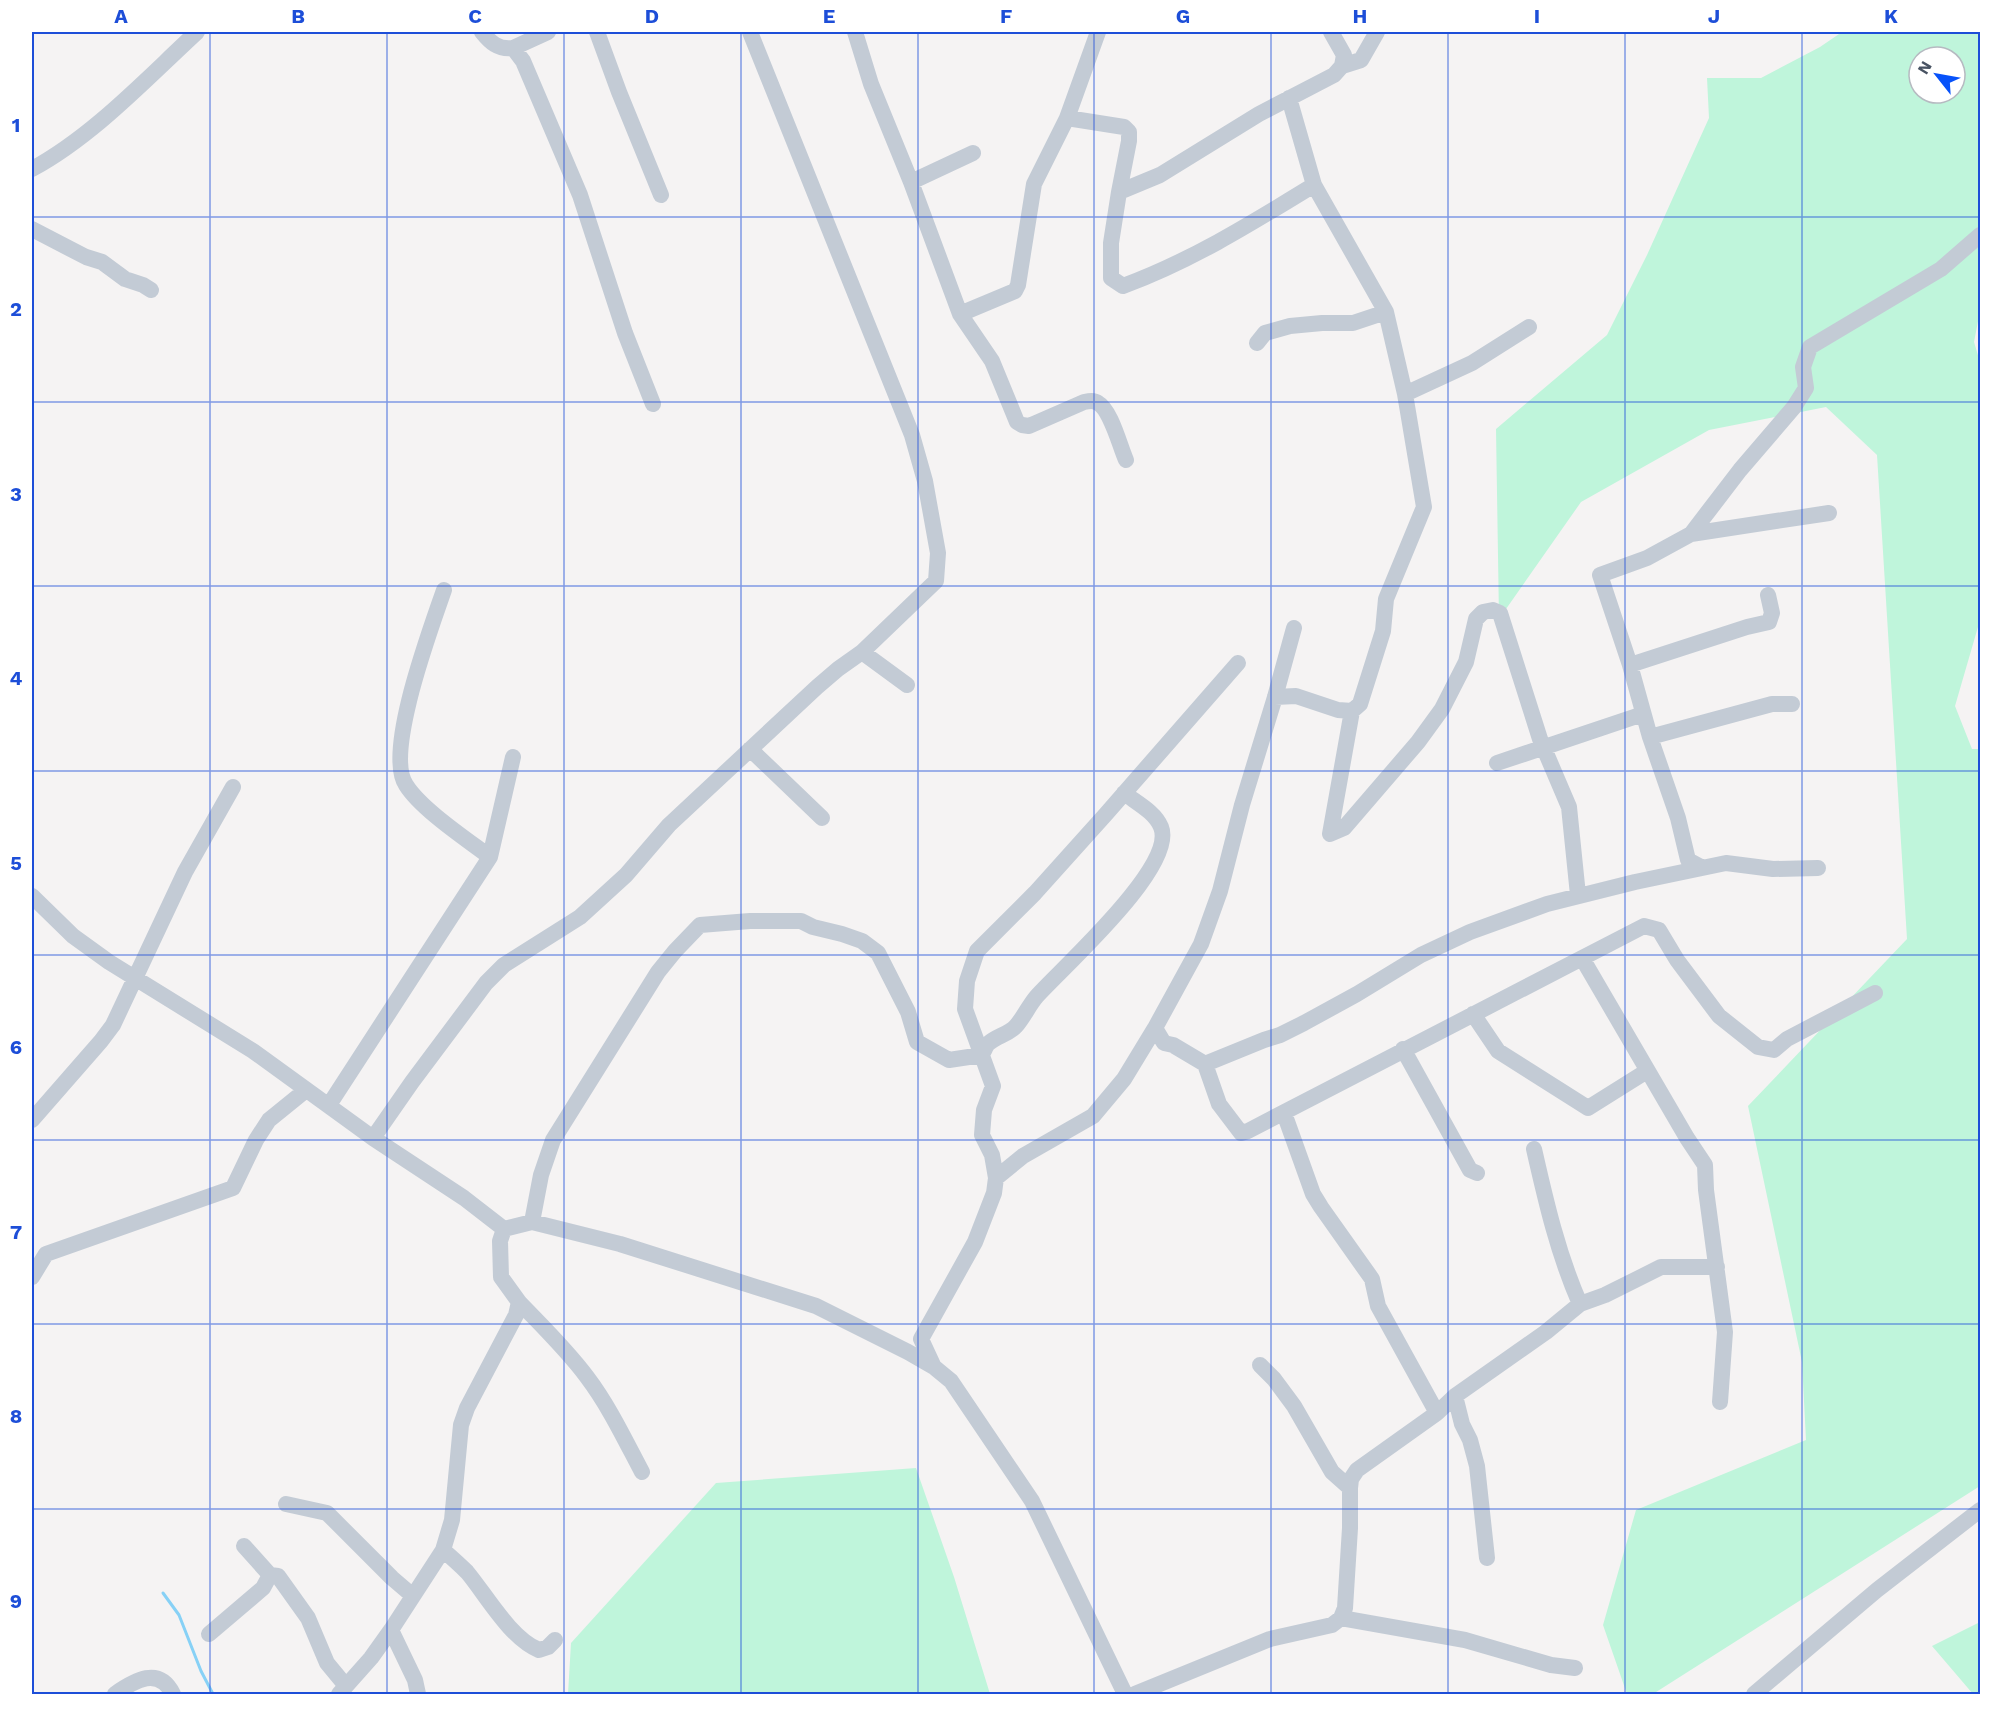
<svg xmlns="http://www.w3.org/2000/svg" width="2012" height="1726" font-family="'Work Sans',sans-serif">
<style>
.green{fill:#bff5db;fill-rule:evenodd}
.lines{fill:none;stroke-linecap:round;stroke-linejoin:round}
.stream{stroke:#87d1f6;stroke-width:3}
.minor{stroke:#c3cbd5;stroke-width:16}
.grid{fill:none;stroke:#1d4ed8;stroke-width:1.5;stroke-opacity:0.55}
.neatline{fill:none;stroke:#1d4ed8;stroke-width:2}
.grid-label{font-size:20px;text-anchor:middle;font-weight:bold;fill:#1d4ed8}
</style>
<rect width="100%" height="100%" fill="#f5f3f3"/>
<!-- green -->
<path class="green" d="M1842,32h138v279l-6,31 6,20v258l-25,86 17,43h8v737l-327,208h-26l-24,-69 33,-115 170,-70 -4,-78 -54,-256 159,-167 -30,-484 -51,-48 -117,23 -128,72 -82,117 -3,-190 111,-94 40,-80 62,-137 -2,-40h54l59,-31zM1919,57h36v36h-36z
M916,1468l38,109 36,117h-422l3,-51 145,-160z
M1980,1622v72h-7l-41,-48z"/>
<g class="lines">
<!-- stream -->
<path class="stream" d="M163,1593l16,22 22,56 12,23"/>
<!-- minor -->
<path class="minor" d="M482,32c8,10 16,18 31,16
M548,32l-35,16 10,13 57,134 45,138 28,71
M597,32l22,60 42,103
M855,32l16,52 40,98
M1098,32l-31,86 57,9 5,5v9l-10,51
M1331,32l13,23 -2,11 -8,9 -75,39 -99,61 -41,17 -8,51v35l12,8c68,-25 129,-63 191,-101l72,127 19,82 19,113 -38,92 -3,32 -23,73 -8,7 -22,123 14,-6 74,-86 24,-33 24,-47 10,-43 7,-7 10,-2 7,3 40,126 29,68 9,88
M1342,66l19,-6 16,-28
M1289,98l25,87
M973,153l-62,29 49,132 32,47 25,61 5,3 7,1 55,-24c5,-1 10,-2 14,1 13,7 22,44 28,57
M32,169c61,-33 114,-90 165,-137
M32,229l54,28 16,5 23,17 18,6 8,5
M960,314l55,-23 3,-6 16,-101 33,-66
M1257,343l8,-10 25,-7 32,-3h31l33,-11
M1405,394l67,-31 57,-36
M1691,534l138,-21
M444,590c-13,38 -60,163 -38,195 15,24 60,54 84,72
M862,652l45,33
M1630,665l117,-38 22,-5 3,-9 -4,-18
M1275,697l21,-1 42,14 14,1
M1650,737l122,-33h20
M750,749l72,69
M1497,763l146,-49
M1701,867l-13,-7 -10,-42 -28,-81 -20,-72 -30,-90 47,-17 44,-24 49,-64 54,-63 12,-19 -3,-21 7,-20 131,-78 39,-34
M32,896l41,40 36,26 144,89 120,87 91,60 40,31 28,-7 88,22 196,62 92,46 26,15 17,14 81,120 93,193
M1582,958l105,180 18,27 1,25 19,142 -5,70
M1473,1014l25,37 90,57 59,-37
M1155,1028l46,-84 19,-53 22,-86 33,-108 19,-69
M1403,1049l67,121 7,3
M1205,1064l14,40 22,29 7,-2 396,-205 15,4 18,30 42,56 39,31 16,3 13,-11 88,-46
M329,1105l161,-248 23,-100
M32,1120l69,-79 12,-16 72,-153 48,-85
M373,1138l39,-56 74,-99 18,-18 76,-48 46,-42 43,-50 148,-138 21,-18 24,-17 74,-71 2,-28 -13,-72 -13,-46 -162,-403
M1534,1149c12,53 24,105 46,155
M996,1178l27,-22 70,-40 31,-37 31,-51 9,15 9,2 32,19 59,-24 16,-5 24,-12 53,-29 64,-39 49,-23 77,-28 88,-22 91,-19 47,6 45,-1
M532,1222l9,-47 12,-35 105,-168 17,-21 25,-26 50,-4h51l12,6 29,7 20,7 16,12 30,59 9,30 32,18 33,-5c2,-4 4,-10 7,-12 8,-7 20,-9 27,-17 8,-9 13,-21 21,-30 26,-29 140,-130 124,-169 -6,-15 -24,-24 -37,-34
M32,1277l14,-23 187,-66 23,-48 13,-20 37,-30
M519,1302c23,24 48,48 68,75 22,29 38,63 55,95
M1260,1365l14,14 20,27 38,66 18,16
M934,1367l-13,-28 54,-97 19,-49 2,-15 -4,-23 -10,-20 2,-25 9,-24 -28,-77 2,-28 10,-30 58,-58 71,-79 132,-151
M1455,1396l7,28 8,16 7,26 10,92
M1437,1413l18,-17 91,-64 34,-28 25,-9 56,-28h56
M286,1504l41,9 65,65 21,18
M244,1546l26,29 8,1 30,42 19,45 19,23
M443,1550c8,7 16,14 24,22 20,24 43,66 72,78l9,-3 7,-7
M1341,1618l124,22 86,25 24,3
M391,1630l24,50 3,14
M209,1634l54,-46 7,-13
M115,1694c20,-14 44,-28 58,0
M339,1694l32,-36 20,-28 52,-80 9,-30 9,-95 6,-17 49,-93 3,-13 -18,-25 -1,-36 4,-12
M1135,1694l135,-55 62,-14 9,-7 4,-10 5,-80v-40l1,-9 6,-9 80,-57 -59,-107 -6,-27 -51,-72 -8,-13 -29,-81
M1754,1694l123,-104 103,-80"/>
</g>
<!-- grid -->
<path class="grid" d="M210,32v1662M387,32v1662M564,32v1662M741,32v1662M918,32v1662M1094,32v1662M1271,32v1662M1448,32v1662M1625,32v1662M1802,32v1662M32,217h1948M32,402h1948M32,586h1948M32,771h1948M32,955h1948M32,1140h1948M32,1324h1948M32,1509h1948"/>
<!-- border -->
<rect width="2012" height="1726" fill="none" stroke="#ffffff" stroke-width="66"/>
<!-- north arrow -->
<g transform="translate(1937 75) rotate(301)"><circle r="28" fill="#ffffff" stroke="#b6bac1" stroke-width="1.5"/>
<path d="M0-4.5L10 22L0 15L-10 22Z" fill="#0752fa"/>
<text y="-9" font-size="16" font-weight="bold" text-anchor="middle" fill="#485363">N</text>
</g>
<rect x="33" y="33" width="1946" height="1660" class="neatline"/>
<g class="grid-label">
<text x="121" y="23">A</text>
<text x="298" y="23">B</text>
<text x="475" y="23">C</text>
<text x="652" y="23">D</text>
<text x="829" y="23">E</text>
<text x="1006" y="23">F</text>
<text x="1183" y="23">G</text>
<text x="1360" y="23">H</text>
<text x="1537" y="23">I</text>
<text x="1714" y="23">J</text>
<text x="1891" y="23">K</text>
<text x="16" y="132">1</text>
<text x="16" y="316">2</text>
<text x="16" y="501">3</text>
<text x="16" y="685">4</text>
<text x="16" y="870">5</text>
<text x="16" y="1054">6</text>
<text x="16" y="1239">7</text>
<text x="16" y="1423">8</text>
<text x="16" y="1608">9</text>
</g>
</svg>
